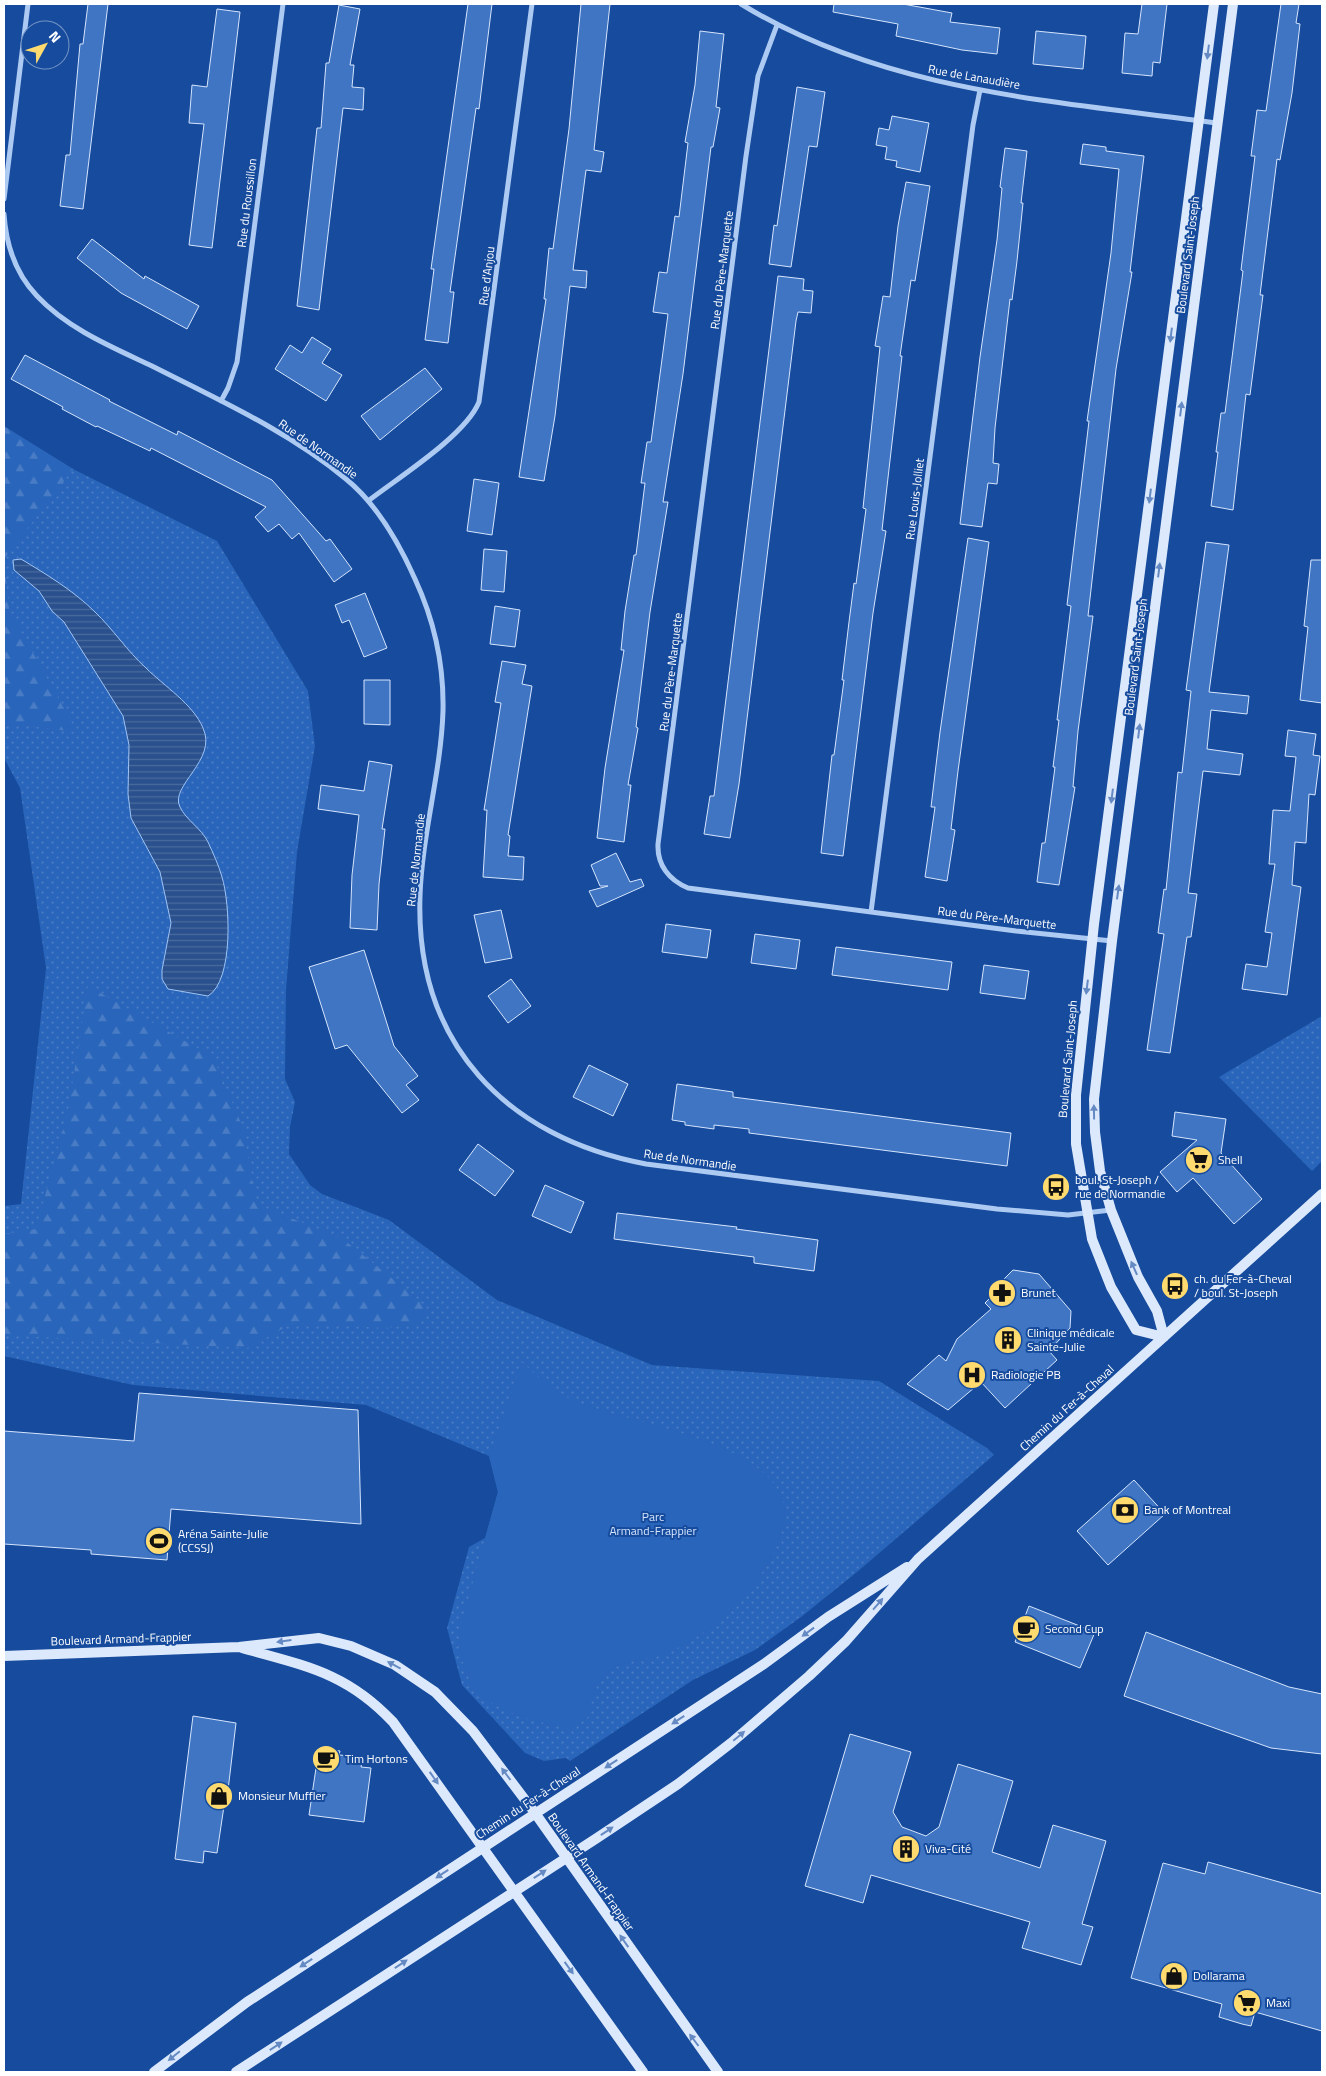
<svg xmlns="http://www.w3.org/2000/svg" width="1326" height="2076" font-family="'Titillium Web',sans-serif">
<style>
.green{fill:url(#green-dots)}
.forest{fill:url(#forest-firs)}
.pitch{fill:#2965ba}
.water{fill:url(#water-rules);stroke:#a0c4f5}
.building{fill:#3f75c3;stroke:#d5e5fd}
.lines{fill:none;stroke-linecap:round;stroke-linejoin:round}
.street{stroke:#adcaf3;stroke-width:5}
.secondary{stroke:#dce9fc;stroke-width:10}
.oneway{fill:#658ac3}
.labels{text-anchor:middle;stroke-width:4;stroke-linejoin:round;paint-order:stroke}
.street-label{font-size:12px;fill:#fff;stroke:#164b9d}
.poi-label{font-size:12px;fill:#fff;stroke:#164b9d;text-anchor:start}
.park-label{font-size:12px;fill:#d5e5fd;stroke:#164b9d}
</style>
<defs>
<pattern id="green-dots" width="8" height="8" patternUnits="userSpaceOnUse" patternTransform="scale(1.25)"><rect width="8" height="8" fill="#2965ba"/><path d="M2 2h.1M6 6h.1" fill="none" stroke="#497cc4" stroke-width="1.8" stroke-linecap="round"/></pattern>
<pattern id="forest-firs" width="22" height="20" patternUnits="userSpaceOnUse" patternTransform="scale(1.25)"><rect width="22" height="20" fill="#2965ba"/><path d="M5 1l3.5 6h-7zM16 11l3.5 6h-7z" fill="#497cc4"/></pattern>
<pattern id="water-rules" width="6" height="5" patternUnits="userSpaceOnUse" patternTransform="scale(1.25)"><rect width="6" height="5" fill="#2a518d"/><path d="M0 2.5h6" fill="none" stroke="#4a6b9e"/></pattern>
</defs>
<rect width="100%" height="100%" fill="#164b9d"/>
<!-- green -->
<path class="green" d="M4,427l69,42 144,72 91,150 7,55 -18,106 -11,138 -1,89 10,23 -5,25 -1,27 21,31 12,9 67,26 108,80 155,65 227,16 108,67 7,7 -137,117 -56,45 -46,33 -62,30 -123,81 -4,-3 -22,3 -19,-8 -63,-68 -15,-57 22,-81 16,-9 13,-46 -9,-36 -123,-51 -233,-20 -129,-29v-150l17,-2 25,-236 -26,-180 -16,-30z
M1322,1016v145l-10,10 -93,-94z"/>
<!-- forest -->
<path class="forest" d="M4,426l69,43 -69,90 5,51 68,122 -73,-9z
M88,986l125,71 30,71 13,76 87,35 77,62 7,11 -16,13 -25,3 -93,-5 -46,25 -243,-13v-101l32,-5 32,-118z"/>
<!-- pitch -->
<path class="pitch" d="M522,1362c16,16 30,29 51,38 53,24 193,39 210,102 7,27 -12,56 -25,77 -22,32 -61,63 -97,76 -17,6 -36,5 -51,15 -15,11 -18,30 -22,47l-19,12c-62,-15 -116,-26 -108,-104l37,-133 -9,-36z"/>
<!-- water -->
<path class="water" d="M21,559c25,15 53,32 74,53 18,17 32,39 51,56 18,18 47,36 57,60 15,32 -34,58 -23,79 6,13 21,21 28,35 5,11 11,24 14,35 8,26 12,103 -14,119l-40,-7 -6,-10v-9l9,-47 -11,-51 -29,-54 -3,-24 1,-49 -6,-29 -59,-94 -12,-11 -13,-20 -25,-21 -1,-10z"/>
<!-- building -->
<path class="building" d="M88,4h20l-25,205 -23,-3 6,-51h4l10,-111h3z
M468,4h24l-13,105 -3,-1 -26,184h4l-6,51 -23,-3 9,-71h-3z
M581,4h29l-16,146 10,2 -3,20 -15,-2 -13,100 14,1 -1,17 -16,-2 -15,130 -11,65 -25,-4 27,-178h-2l5,-51 4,1 16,-120z
M834,4h69l49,9 -2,9 50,6 -3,26 -35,-4 -66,-14 2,-12 -65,-12z
M1142,4h25l-7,59 -7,-1 -1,14 -30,-3 3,-40 13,1z
M1281,4h18l-3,19 4,1 -8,69 -12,67 -3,-1 -17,136h3l-13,100 -4,-1 -13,116 -22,-4 7,-54h-2l5,-39h4l18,-142 -2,-1 14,-114h-4l6,-46 9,1z
M339,5l21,4 -10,56h4l-2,22 12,1 -1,22 -20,-2 -24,202 -22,-4 20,-178h4l5,-65h3z
M217,9l23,3 -28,236 -23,-3 15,-121 -15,-1 3,-38 15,2z
M700,31l24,3 -8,73 4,1 -7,39h-2l-28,227 -20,128h5l-18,110 -14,115 2,1 -10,57h3l-7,57 -27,-4 8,-70 19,-118h-3l4,-39 9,-56h2l9,-72h-4l6,-41h4l17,-128 -15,-2 6,-40 8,1 8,-57 4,1 9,-74 -3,-1 10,-57z
M1036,31l50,5 -3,33 -50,-5z
M797,87l28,5 -8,55 -8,-1 -18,121 -22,-3 5,-39 3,1z
M892,116l37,7 -9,49 -24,-5 1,-6 -12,-2 2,-12 -11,-2 3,-17 10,2z
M1083,144l23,3v4l38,5 -14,116h2l-16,97 -28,247h5l-15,115 -5,56h2l-16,98 -22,-3 5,-39h3l10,-76h-2l6,-47h-2l14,-114 -4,-1 22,-184h-2l24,-168 8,-84 -39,-5z
M1005,148l22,3 -6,52h2l-6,58 -5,39 -2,-1 -15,129 -2,35 6,1 -2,20 -9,-1 -6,44 -22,-3 20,-167 17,-117 5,-52 -2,-1z
M906,182l24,4 -15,95 -4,-1 -11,76h2l-20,174 4,1 -13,82 -30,243 -22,-3 11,-98h2l10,-75h-2l7,-58 5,-39 2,1 10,-75 -3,-1 17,-161 -5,-1 8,-50 7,1 8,-71z
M92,239l52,40 1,-3 54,30 -12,23 -66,-36 -44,-35z
M778,276l26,3 -1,11 10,1 -2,22 -13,-1 -2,9 -57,463 -9,54 -26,-4 6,-38h4z
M312,337l19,12 -9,14 20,12 -16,26 -51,-32 15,-24 12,8z
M25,355l85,45 -1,1 68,34 1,-4 94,49 54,61 4,-2 22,30 -18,13 -35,-49 -7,6 -13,-15 -11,8 -13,-15 11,-10 -115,-59 -1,3 -53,-25 -1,1 -34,-18 1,-2 -52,-28z
M425,368l17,21 -62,51 -19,-24z
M474,479l25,4 -7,52 -25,-4z
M968,538l21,4 -31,229 -7,58 4,1 -8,51 -22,-4 10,-70h-4l9,-75z
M1206,542l23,3 -20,147 40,4 -2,18 -36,-4 -4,39 36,5 -3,21 -37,-4 -15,122 9,1 -6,43h-4l-17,116 -23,-3 17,-116 -6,-1 6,-44 2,1 12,-118 4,1 9,-82 -5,-1z
M484,549l23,2 -3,41 -23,-2z
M1311,560h11v143l-22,-3 8,-73 -4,-1z
M365,593l22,55 -23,9 -15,-37 -7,3 -7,-18z
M495,606l25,4 -5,37 -25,-3z
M502,661l24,4 -4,19 10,2 -24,149 2,1 -2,20 16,1 -1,23 -40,-3 4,-67h-3l17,-107 -6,-1z
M364,680h26v45l-26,-1z
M1288,730l28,4 -3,21 7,1 -5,39 -6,-1 -3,49 -11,-1 -3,43 9,2 -14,108 -45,-6 4,-25 21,3 5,-34 -7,-1 10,-68h-6l4,-54 17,1 6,-54 -11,-1z
M369,761l23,4 -10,64h3l-6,55 -2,46 -27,-2 2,-53 7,-60 -41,-6 3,-24 43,6z
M616,853l14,29 11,-3 3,7 -47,21 -8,-16 19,-5h-8l-9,-21z
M501,910l11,48 -27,5 -11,-48z
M666,924l45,6 -4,28 -45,-6z
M755,934l45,6 -4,29 -45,-6z
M836,947l116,15 -4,28 -116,-15z
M364,950l30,96 24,30 -12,9 13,15 -17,13 -55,-68 -12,4 -26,-82z
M984,965l45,6 -4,28 -45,-6z
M511,979l20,27 -23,17 -20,-27z
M589,1065l39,19 -15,32 -40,-19z
M677,1084l56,8v5l278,36 -4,33 -258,-33v-4l-35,-4v4l-29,-4v-3l-13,-2z
M1175,1112l51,7 -5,34 41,46 -28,25 -41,-46 -16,14 -17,-20 37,-32 -25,-4z
M478,1144l36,27 -19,25 -36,-26z
M545,1185l39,17 -13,31 -39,-17z
M617,1213l120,14 -1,2 82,11 -4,31 -60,-8v-6l-140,-18z
M1013,1270l26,4 32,37 -1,17 -21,23 8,9 -52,48 -24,-26 -33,28 -41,-26 32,-29 7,6 11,-22 34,-30 -6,-6 10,-10 -2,-3z
M139,1393l219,17 3,114 -190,-15 -4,51 -76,-6v-4l-87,-6v-113l130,10z
M1134,1480l31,34 -57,51 -31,-34z
M1029,1606l66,26 -15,36 -65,-26z
M1146,1632l143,55 33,7v60l-51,-6 -147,-52z
M193,1716l43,7 -10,84 -2,-1 -7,47 -13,-2 -1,12 -28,-4z
M850,1734l61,18 -18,60 9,15 24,9 13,-9 19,-63 55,17 -21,71 48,16 13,-43 53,16 -24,83 11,3 -12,38 -59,-17 8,-26 -159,-47 -8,28 -58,-17z
M319,1748l21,3 -1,4 12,1 -1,5 12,1 -1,5 10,1 -7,54 -55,-7z
M1208,1862l114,32v137l-67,-19 -4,14 -9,-2 -23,-7 3,-13 -91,-26 32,-115 42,11z"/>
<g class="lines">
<!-- street -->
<path class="street" d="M741,4c143,88 314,97 476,119
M777,25l-19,51 -12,80 -88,688c-1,21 11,36 30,44l328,43 96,10
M4,199l24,-195
M4,214c2,31 12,60 33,82 31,33 75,51 115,70 67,34 136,65 194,113 32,26 53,64 69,100 19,41 29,87 28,132 -2,62 -21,123 -23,185 -5,147 86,242 226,268l351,45 71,6 43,-5
M221,401l7,-13 9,-26 46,-358
M368,501c31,-24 97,-65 111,-99l53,-398
M871,912l102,-787 7,-35"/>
<!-- secondary -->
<path class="secondary" d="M1164,1337l-28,-7 -25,-43 -19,-48 -16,-95v-49l18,-171 120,-920
M1164,1337l-7,-26 -19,-34 -27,-67 -11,-39 -5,-39 -1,-33 18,-158 121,-937
M242,1648c63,18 104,24 151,74l250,350
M4,1656l235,-9 80,-9 32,8 44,19 40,27 38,39 62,82 183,259
M154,2072l93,-70 517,-338 64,-47 79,-50
M236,2072l361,-234 81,-54 53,-41 78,-67 37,-35 72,-82 404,-365"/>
</g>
<!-- one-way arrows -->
<defs><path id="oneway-solid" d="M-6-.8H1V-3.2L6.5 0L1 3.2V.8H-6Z" transform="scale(1.25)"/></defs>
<g class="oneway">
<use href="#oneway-solid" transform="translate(1208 52) rotate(97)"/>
<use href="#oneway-solid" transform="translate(1171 335) rotate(97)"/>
<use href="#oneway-solid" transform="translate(1181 409) rotate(-83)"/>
<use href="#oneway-solid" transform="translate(1150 496) rotate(97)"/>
<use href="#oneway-solid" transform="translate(1159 570) rotate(-83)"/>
<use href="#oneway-solid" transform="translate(1139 731) rotate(-83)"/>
<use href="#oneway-solid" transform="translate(1112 796) rotate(97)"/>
<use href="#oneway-solid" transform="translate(1118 892) rotate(-82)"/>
<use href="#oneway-solid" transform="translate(1087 987) rotate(97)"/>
<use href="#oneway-solid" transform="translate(1094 1112) rotate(-91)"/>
<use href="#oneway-solid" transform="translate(1134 1268) rotate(-114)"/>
<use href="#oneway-solid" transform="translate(878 1604) rotate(-49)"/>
<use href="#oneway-solid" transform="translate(808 1632) rotate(144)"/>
<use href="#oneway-solid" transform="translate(284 1641) rotate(172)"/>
<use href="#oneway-solid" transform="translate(394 1665) rotate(-152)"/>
<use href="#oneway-solid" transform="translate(678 1720) rotate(147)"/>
<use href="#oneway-solid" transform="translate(739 1736) rotate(-40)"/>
<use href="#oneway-solid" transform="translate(611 1764) rotate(147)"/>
<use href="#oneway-solid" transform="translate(506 1774) rotate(-127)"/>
<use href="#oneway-solid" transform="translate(434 1778) rotate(55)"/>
<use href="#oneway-solid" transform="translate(607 1831) rotate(-34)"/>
<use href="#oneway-solid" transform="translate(442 1874) rotate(147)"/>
<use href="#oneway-solid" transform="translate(540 1874) rotate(-33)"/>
<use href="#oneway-solid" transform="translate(624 1941) rotate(-125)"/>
<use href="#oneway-solid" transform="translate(306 1963) rotate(147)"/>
<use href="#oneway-solid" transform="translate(401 1964) rotate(-33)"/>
<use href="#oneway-solid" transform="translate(569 1968) rotate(54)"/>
<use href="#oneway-solid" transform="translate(694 2040) rotate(-127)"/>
<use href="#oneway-solid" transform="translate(276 2046) rotate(-33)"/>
<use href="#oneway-solid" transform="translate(174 2056) rotate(141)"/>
</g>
<!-- icons -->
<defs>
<symbol id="supermarket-disc" viewBox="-11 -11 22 22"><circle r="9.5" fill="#ffdb6f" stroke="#164b9d"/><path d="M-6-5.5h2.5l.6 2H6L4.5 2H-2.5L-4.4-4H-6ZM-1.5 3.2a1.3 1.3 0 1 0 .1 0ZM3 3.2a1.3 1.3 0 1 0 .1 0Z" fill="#111"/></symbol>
<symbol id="bus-disc" viewBox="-11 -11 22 22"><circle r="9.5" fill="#ffdb6f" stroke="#164b9d"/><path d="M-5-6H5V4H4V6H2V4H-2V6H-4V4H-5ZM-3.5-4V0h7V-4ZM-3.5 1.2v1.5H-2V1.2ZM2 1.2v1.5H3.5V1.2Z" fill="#111"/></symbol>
<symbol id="pharmacy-disc" viewBox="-11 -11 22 22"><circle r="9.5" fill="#ffdb6f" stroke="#164b9d"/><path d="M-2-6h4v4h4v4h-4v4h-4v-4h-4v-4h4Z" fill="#111"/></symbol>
<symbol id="building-disc" viewBox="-11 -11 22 22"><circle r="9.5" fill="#ffdb6f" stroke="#164b9d"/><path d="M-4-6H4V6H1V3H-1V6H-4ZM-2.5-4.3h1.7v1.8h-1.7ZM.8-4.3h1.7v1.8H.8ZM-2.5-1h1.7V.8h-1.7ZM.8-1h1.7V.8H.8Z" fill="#111"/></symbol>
<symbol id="hospital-disc" viewBox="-11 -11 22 22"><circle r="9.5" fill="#ffdb6f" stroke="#164b9d"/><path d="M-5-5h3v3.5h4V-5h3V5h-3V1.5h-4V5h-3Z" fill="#111"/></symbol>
<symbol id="bank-disc" viewBox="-11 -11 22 22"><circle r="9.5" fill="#ffdb6f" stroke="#164b9d"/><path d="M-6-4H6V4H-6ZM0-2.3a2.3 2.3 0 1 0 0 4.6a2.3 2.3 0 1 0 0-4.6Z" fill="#111"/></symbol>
<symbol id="stadium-disc" viewBox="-11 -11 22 22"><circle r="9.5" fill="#ffdb6f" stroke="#164b9d"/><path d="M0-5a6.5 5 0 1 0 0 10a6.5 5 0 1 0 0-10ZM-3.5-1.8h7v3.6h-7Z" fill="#111"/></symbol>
<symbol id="cafe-disc" viewBox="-11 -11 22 22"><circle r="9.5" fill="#ffdb6f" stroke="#164b9d"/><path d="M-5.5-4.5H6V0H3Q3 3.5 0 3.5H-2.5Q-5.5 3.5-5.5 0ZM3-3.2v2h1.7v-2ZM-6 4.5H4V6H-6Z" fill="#111"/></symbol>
<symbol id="shop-disc" viewBox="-11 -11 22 22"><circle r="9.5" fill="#ffdb6f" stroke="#164b9d"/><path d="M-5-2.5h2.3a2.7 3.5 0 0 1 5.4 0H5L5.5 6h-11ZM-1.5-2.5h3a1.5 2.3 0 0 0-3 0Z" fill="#111"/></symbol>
</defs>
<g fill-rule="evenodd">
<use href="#supermarket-disc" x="1183" y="1144" width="32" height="32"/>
<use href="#bus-disc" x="1040" y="1171" width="32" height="32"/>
<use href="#bus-disc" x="1159" y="1270" width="32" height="32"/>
<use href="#pharmacy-disc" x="986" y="1277" width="32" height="32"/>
<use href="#building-disc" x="992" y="1324" width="32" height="32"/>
<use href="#hospital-disc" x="956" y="1359" width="32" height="32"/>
<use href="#bank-disc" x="1109" y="1494" width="32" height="32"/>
<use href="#stadium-disc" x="143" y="1525" width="32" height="32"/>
<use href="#cafe-disc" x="1010" y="1613" width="32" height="32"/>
<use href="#cafe-disc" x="310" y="1743" width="32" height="32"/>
<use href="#shop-disc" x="203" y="1780" width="32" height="32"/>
<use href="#building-disc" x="890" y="1833" width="32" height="32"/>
<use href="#shop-disc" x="1158" y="1960" width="32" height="32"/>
<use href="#supermarket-disc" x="1231" y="1987" width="32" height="32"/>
</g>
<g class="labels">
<!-- street labels -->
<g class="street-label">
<text transform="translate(974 77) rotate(10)" y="4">Rue de Lanaudière</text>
<text transform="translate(247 203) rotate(-83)" y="4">Rue du Roussillon</text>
<text transform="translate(1188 255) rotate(-83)" y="4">Boulevard Saint-Joseph</text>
<text transform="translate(722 270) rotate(-83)" y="4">Rue du Père-Marquette</text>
<text transform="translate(487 276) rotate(-83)" y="4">Rue d'Anjou</text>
<text transform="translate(318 449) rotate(35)" y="4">Rue de Normandie</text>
<text transform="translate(915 499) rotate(-83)" y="4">Rue Louis-Jolliet</text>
<text transform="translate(1136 657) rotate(-83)" y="4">Boulevard Saint-Joseph</text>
<text transform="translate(671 672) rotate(-83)" y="4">Rue du Père-Marquette</text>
<text transform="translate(416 860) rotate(-84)" y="4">Rue de Normandie</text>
<text transform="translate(997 918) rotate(7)" y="4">Rue du Père-Marquette</text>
<text transform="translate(1068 1059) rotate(-85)" y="4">Boulevard Saint-Joseph</text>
<text transform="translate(690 1160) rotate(8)" y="4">Rue de Normandie</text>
<text transform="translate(1067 1408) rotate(-42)" y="4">Chemin du Fer-à-Cheval</text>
<text transform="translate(121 1639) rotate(-2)" y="4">Boulevard Armand-Frappier</text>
<text transform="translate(528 1803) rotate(-33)" y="4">Chemin du Fer-à-Cheval</text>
<text transform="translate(591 1872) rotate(55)" y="4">Boulevard Armand-Frappier</text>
</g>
<!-- poi labels -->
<g class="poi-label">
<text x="1218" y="1164">Shell</text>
<text x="1075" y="1184">boul. St-Joseph /<tspan x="1075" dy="14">rue de Normandie</tspan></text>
<text x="1194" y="1283">ch. du Fer-à-Cheval<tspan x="1194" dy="14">/ boul. St-Joseph</tspan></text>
<text x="1021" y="1297">Brunet</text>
<text x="1027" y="1337">Clinique médicale<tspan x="1027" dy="14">Sainte-Julie</tspan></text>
<text x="991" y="1379">Radiologie PB</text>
<text x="1144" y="1514">Bank of Montreal</text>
<text x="178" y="1538">Aréna Sainte-Julie<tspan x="178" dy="14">(CCSSJ)</tspan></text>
<text x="1045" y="1633">Second Cup</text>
<text x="345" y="1763">Tim Hortons</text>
<text x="238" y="1800">Monsieur Muffler</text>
<text x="925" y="1853">Viva-Cité</text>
<text x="1193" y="1980">Dollarama</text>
<text x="1266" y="2007">Maxi</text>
</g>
<!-- park labels -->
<g class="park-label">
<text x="653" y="1521">Parc<tspan x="653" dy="14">Armand-Frappier</tspan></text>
</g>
</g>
<!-- border -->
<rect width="1326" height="2076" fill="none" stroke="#ffffff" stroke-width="10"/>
<!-- north arrow -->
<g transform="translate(45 45) rotate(50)"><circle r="24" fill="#164b9d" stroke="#7393c4"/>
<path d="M0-4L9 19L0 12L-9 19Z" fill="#ffdb6f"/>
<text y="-8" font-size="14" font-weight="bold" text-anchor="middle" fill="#ffffff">N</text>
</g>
</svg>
